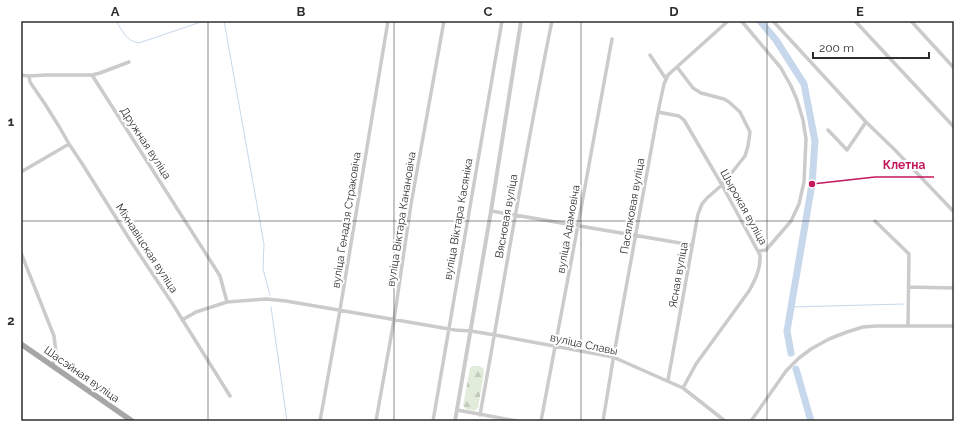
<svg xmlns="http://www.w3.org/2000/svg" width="975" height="442" font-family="Raleway,sans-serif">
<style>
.forest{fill:url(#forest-firs)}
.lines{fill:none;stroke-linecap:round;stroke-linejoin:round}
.stream{stroke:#c7d8ec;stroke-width:1}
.river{stroke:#c7d8ec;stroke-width:7}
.minor{stroke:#cbcbcb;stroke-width:3.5}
.tertiary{stroke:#cbcbcb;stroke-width:4}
.primary{stroke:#a6a6a6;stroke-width:5.5}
.grid{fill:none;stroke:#2e2e2e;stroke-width:1;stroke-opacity:0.55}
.labels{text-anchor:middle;stroke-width:4;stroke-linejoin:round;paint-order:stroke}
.street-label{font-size:11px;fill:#2e2e2e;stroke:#fff}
.leader{fill:none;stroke:#c2185b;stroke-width:1.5}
.callout-dot{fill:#c2185b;stroke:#fff;stroke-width:1.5}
.callout-label{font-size:12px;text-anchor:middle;font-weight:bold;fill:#c2185b;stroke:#fff;stroke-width:4;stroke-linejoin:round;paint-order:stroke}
.neatline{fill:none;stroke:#2e2e2e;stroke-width:1.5}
.grid-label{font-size:13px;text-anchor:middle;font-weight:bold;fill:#2e2e2e}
</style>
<defs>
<pattern id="forest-firs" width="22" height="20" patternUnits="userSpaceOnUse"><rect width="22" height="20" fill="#e2ecdb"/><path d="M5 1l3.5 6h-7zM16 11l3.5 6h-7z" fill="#c2cbbc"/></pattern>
</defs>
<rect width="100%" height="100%" fill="#fff"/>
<!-- forest -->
<path class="forest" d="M472,366h7l4,2 1,5 -6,35 -4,3 -8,-2 -3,-3 7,-38z"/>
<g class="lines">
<!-- stream -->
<path class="stream" d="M116,21c7,10 10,20 23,22l65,-22
M224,21l40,223 -1,25 7,26
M271,307l16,114
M791,307l113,-3"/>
<!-- river -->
<path class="river" d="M760,21l16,19 28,44 11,57 -3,43 -25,147 4,22
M796,369l15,52"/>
<!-- minor -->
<path class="minor" d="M741,21l3,3 37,44 10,18 6,14 6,20 3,19 -2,43 -5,22 -8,17 -25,29 -7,1
M773,21l93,101 28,27 60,63
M855,21l99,106
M911,21l43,47
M650,55l16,24
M21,75l8,1
M92,75l8,-2 29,-11
M658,112l21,4 5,4 38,65 38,70c1,14 -5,25 -11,36l-53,73 -13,24
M828,130l19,20 19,-28
M69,144l-9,-16 -15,-24 -15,-22 -1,-6 17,-1h46l123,193 5,8 7,26 -31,10 -14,8
M21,172l48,-28 14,21 47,75 42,63 58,93
M491,211l201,34
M875,221l34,33 -1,72
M21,253l33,83 2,17 -1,7 -3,5
M909,287l45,1
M227,302l39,-3 20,2 169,29 16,1 24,4 118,22 70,31 42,33
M668,380l30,-166 4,-10 5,-6 15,-13 23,-29 3,-10 2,-14 -10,-20 -11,-10 -5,-3 -23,-6 -8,-5 -16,-21
M457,410l60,11
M480,415c24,-132 45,-263 72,-394
M320,421l20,-111 48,-289
M376,421l18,-101 17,-116 33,-183
M433,421c22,-134 47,-266 69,-400
M541,421l37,-196 34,-186
M603,421l11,-67 44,-242 6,-28 4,-9 60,-54
M751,421l35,-50 13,-13 12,-9 18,-10 18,-7 16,-5 13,-1h78"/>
<!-- tertiary -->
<path class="tertiary" d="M455,421l36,-210 30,-190"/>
<!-- primary -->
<path class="primary" d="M21,344l111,77"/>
</g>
<!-- grid -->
<path class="grid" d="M208,21v400M394,21v400M581,21v400M767,21v400M21,221h933"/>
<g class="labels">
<!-- street labels -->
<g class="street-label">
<text transform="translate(146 143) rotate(57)" y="4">Дружная вуліца</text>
<text transform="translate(632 206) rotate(-80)" y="4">Пасялковая вуліца</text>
<text transform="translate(744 207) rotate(61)" y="4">Шырокая вуліца</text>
<text transform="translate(506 216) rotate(-80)" y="4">Вясновая вуліца</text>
<text transform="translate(401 219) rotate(-81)" y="4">вуліца Віктара Канановіча</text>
<text transform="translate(458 219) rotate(-80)" y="4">вуліца Віктара Касяніка</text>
<text transform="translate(346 220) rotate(-81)" y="4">вуліца Генадзя Страковіча</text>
<text transform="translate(568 229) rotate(-80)" y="4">вуліца Адамовіча</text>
<text transform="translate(147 248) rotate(57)" y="4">Міхнавіцская вуліца</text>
<text transform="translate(678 275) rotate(-80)" y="4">Ясная вуліца</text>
<text transform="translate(584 344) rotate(12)" y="4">вуліца Славы</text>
<text transform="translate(82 374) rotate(35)" y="4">Шасэйная вуліца</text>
</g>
</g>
<!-- callouts -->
<path class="leader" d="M812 184L875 177H934"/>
<circle class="callout-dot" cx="812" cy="184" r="4"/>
<g class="callout-label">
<text x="904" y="169">Клетна</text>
</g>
<!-- border -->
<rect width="975" height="442" fill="none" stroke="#ffffff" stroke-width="44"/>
<!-- scale -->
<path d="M813 52v6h116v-6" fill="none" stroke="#2e2e2e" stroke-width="2"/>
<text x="819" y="52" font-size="12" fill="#2e2e2e" stroke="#ffffff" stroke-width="3" paint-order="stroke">200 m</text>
<rect x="22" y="22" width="931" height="398" class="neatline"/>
<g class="grid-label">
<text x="115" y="16">A</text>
<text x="301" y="16">B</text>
<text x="488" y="16">C</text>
<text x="674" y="16">D</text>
<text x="860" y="16">E</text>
<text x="11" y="126">1</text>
<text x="11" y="325">2</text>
</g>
</svg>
